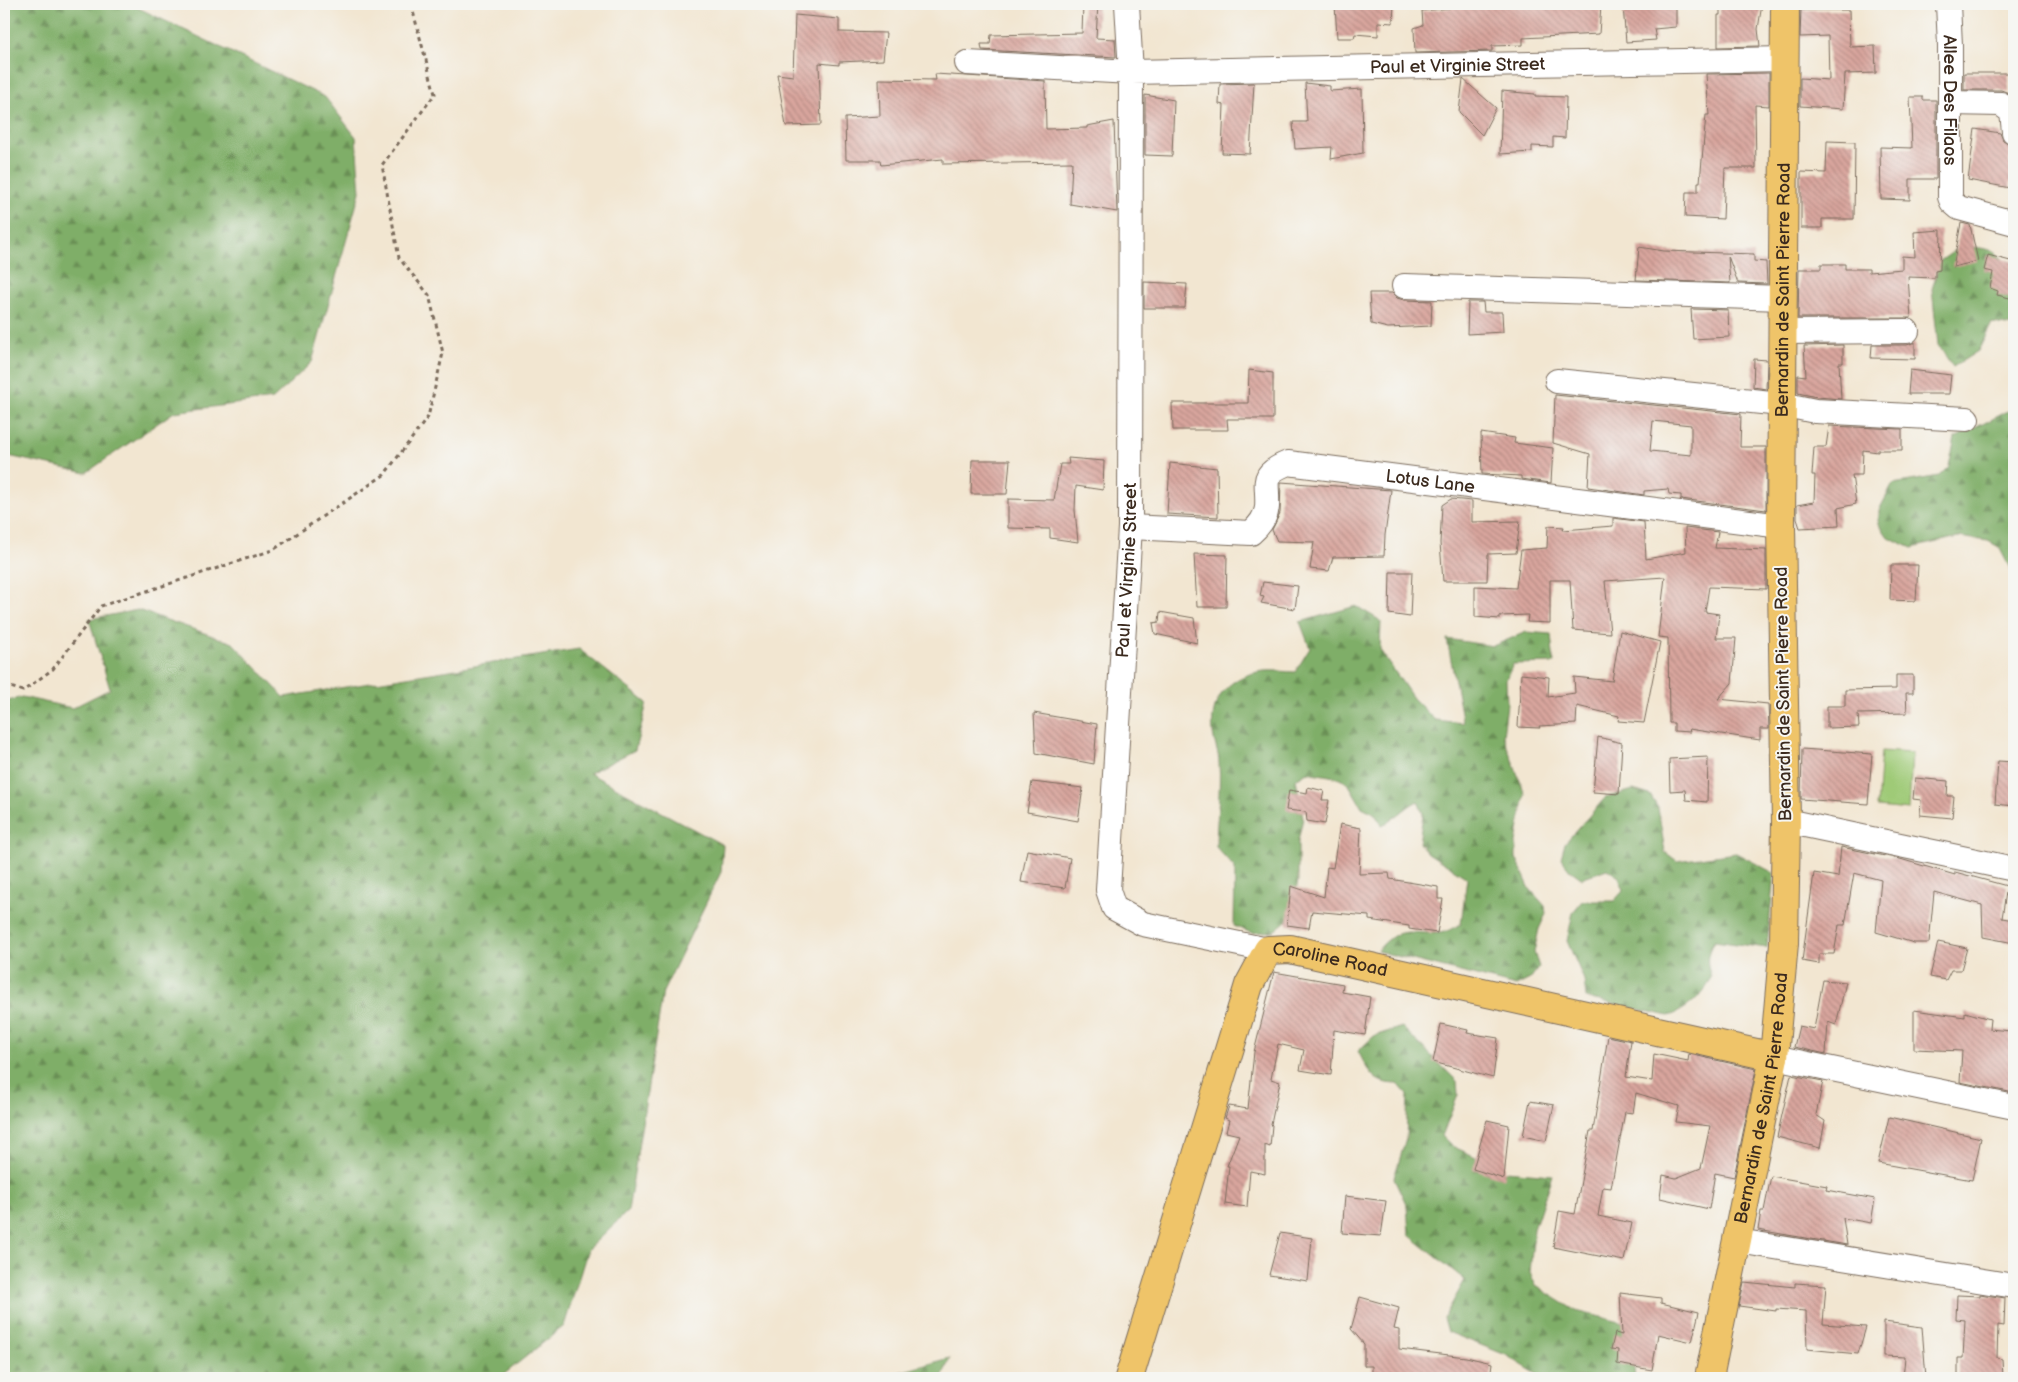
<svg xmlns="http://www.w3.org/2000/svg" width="2018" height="1382" font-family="'Balsamiq Sans',sans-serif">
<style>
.forest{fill:url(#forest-firs);stroke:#5d6c43}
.park{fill:#9fca77;stroke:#6d7a4a}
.building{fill:url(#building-back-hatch);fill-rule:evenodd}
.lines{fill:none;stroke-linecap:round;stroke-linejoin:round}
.minor-casing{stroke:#7b6c5d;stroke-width:26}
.major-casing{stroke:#7b6c5d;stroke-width:30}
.path{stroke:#7b6c5d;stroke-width:3;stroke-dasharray:4 4;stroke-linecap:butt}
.minor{stroke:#fff;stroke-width:24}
.major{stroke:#efc469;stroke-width:28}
.labels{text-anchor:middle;stroke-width:4;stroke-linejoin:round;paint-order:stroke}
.street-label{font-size:18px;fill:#3b2a1e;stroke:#f6f6f2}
</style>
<defs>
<pattern id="forest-firs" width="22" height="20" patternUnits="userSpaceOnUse" patternTransform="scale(1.25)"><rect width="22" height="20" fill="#7fae68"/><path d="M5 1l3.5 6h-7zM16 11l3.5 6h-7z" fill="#698e55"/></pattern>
<pattern id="building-back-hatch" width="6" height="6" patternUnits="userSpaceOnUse" patternTransform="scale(1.25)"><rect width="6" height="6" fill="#d9a69e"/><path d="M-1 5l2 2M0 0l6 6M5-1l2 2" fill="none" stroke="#b18780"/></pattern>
</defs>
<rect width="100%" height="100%" fill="#f6f6f2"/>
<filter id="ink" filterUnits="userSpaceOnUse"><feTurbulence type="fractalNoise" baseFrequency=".02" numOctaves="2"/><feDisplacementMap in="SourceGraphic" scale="10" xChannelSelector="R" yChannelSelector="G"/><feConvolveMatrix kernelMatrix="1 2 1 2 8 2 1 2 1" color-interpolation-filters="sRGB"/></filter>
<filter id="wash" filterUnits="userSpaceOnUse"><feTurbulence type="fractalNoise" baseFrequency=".0096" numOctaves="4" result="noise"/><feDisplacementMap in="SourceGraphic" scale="20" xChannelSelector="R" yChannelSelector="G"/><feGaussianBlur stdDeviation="1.12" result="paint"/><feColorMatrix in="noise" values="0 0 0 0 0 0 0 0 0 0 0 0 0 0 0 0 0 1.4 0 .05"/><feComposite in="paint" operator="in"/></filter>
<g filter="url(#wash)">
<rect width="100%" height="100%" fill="#f2e6d1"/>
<!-- forest -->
<path class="forest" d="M4,4h126l195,93 31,40 4,55 -48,170 -39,37 -99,13 -88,61 -82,-18z
M1963,245l29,5 22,19v57l-22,-3 -14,28 -25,16 -15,-22 -6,-56 8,-28z
M2014,408v168l-15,-29 -11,-6 -30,-4 -46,11 -24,-11 -9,-13v-14l14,-26 46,-8 10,-10 6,-28z
M1356,606l25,15 -1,29 33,48 22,22 28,3 -16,-84 46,7 33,-14 25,2 3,29 -41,1 -7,16 1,24 -4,32 22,58 -9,48v16l14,31 15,17 1,8 -7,15 -5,23 5,15 -9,12 -14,7 -139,-35c24,-28 32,-16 62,-18 7,0 15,-6 22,-9l6,-46 -39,-25 -9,-10 4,-29 -5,-13c-14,7 -22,18 -36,24l-8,-12 -12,-6 -14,-24 -13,-6 -28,-5 -11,7 7,39 -5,23v40l-5,26 -7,14 -12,10 -22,2 -18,-7 1,-58 -19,-21c0,-28 5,-56 3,-84 0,-10 -5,-20 -6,-30 -4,-35 17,-58 51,-62 10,-1 21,1 31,1l15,-24 -10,-26z
M138,610l95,33 51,54 295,-48 68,54 -12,47 -46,23 134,72 -2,27 -58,120 -35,219 -40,38 -24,77 -62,50v2h-498v-676l18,-5 50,11 38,-19 -21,-70z
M1633,790l17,5 8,13 7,44 12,9 59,-8 38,20 -7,75 -53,-7c-8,14 -8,21 -3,36 -3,15 -27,35 -42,39l-83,-18 -2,-18 -17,-39 6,-29 9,-11h32l10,-11 -5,-13 -12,-8 -26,9 -11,-8 -9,-12 4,-15 40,-45z
M1402,1027l55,54 1,14 -16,41 10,10 54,25 46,4 -18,54 -4,44 6,13 40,25 44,11 10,11 5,45h-92l-37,-23 -58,-23 -4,-14 21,-38 -56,-45 -2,-29 -13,-28 12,-40 2,-43 -10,-11c-26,0 -29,-12 -40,-33l16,-15z
M950,1358l-8,20h-63z"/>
<!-- park -->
<path class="park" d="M1881,751l31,2 -3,57 -32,-3z"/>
<g id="blocks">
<!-- building -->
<path class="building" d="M1083,4h15l-2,34 19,1 1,18 -134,-7 -1,-6h9l1,-9 91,-2z
M1335,4h59l-1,19 -15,-1v14l-23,-2 -1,4h-17z
M1451,4h150l-2,30 -76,4v7l-31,1v5l-77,2 -1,-25 9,-3 -1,-14 28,-3z
M1676,4v23l-22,2 2,11 -30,2 -3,-36z
M1720,4h42l-4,25 2,17 -42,1v-32h2z
M1801,10h48l1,37 25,-1 1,27 -31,1 -2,35 -43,-3v-28l29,2 -1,-44 -28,1z
M795,15l44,4v13l47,1 -3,27 -44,2v3l-20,-2 2,62 -35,1 -9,-52 16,2z
M1769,73v33l-14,-1 1,63h-31l-2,51 -38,-2 1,-25h12v-10h2l6,-67h3l-3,-41z
M1964,73h45v20l-8,-3h-37z
M935,74l110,7 1,48 41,-1v-2l27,-5 3,91 -47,-8 2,-42 -129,2v-5l-62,6 -1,-5h-34l-1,-42 35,-2 -1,-37 57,1z
M1463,79l33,29 -14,27 -23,-23z
M1254,83l-4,71 -28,-1 2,-48 -5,-1 1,-20z
M1305,83l25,3v5l32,-2 1,64 -32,6 1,-12 -37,2 -2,-27h14z
M1502,91l33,3v2l31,1 -1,41 -12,-1v10l-21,-1v6l-32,2z
M1145,95l29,5 -2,56 -27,-1z
M1910,97h13v3h13v79h-26v21l-29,-1 -1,-52 32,1z
M1975,129l25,4 3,7 9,5 -3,19 5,1 -4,23 -42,-8z
M1827,141l28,1 -1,77h-32v9h-21v-56l25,1z
M1961,223l9,2 8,36 -25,6z
M1941,230l-1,40 -5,1v7l-27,-1 3,41h-113l1,-49h22v-5h24v5h24v3l33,-3v-13l13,1 -1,-25z
M1639,247l25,4 90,3v7l12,1 1,22 -29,-1 -10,-27 2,27 -94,-3z
M1988,255l26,7v37l-17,-4 1,-4 -8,-3 3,-16 -9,-2z
M1144,282l43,2 -2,24h-41z
M1369,293h23l5,5 7,2 28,1 -1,25 -43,2 -17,-4z
M1468,302h15l1,10h18l1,20 -36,2z
M1691,309l37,1 1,27 -36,2z
M1915,342v17l-44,-1 1,-13h35z
M1843,345v18h-4l2,36 -24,-2 -19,-4v-18l8,1 -2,-30z
M1754,359l13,1 -1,29 -13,-2z
M1249,370l24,3v46h-46l1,11h-55l-1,-27h76z
M1910,370l41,5 -2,19h-41z
M1555,395l186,19 -1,33h26v63l-85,-11v-4l-12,-1 -1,-5 -24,2v4l-56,-8 2,-33 -37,-11zM1653,421l38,4v30l-41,-4z
M1829,426l73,3v21h-24v2l-15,-2 -1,25h-10l4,29 -18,4 1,18 -39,2 -3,-9v-14l17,-3 1,-27h-3l2,-28h12z
M1481,433l34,5 -1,5 39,5 -2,35 -30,-4v-3l-39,-2z
M1068,458l36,3 -1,29 -27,-4 -1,24 3,32 -28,-4v-9l-42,-1v-29l46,1 6,-36h9z
M972,460h38l-3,34h-36z
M1170,463l47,5 1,49 -51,-3z
M1281,482l110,8 -6,45 -1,21 -51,1 -4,14 -19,-2 4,-27 -37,-1 -5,-11 8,-17z
M1451,499l21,2v21l48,-1 -4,32 -28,1 -1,27h-44l-3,-38 2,-38z
M1613,518l31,4 2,37 40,-7 -1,-24 33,4 -3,16 51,2v39l-57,-2 -4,25 14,2 -3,24h20l-4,45 -14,16 50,5 1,25h-9v11l-71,-11 1,3 -16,-1v-8h-5l-1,-85 -10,-1 7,-60 -60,4 5,52 -37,-3 -3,-50h-20v43l-23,-1 1,-7 -28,1v3l-25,-2v-31l41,2 5,-38 26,-2 1,-22 16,1 -1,3 50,-4z
M1194,554l33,1 -1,52h-29z
M1891,565h27l-2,36 -26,-1z
M1390,572h22l-2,45 -21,-3z
M1263,582l35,4 -3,23 -34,-6 3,-6 -4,-1z
M1160,612l34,6 3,25 -42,-9 -2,-11 6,-1z
M1620,631l40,11 -16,81 -26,-2 1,-5 -42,-10 -1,18 -37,2 1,2 -22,-1 3,-53 28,3 -1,20 27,-4 -1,-16 38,4z
M1896,675h17v18h-7l1,20 -49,1 1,13 -32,1v-22h18v-16l51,-1z
M1034,713l63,11 -3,40 -58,-11z
M1598,737l24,6 -3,51 -26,-2z
M1802,749l70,5 -4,50 -67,-5z
M1708,757l-1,45 -21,-2 -1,-10 -15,1 -1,-32z
M1998,761l16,1v44l-19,-2z
M1915,778l33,3 -1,15h7l-2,22 -32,-3 1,-15 -8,-1z
M1032,782l51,6 -5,33 -51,-9z
M1308,787l16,4 -2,9h7l-4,24 -18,-3 -1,-9 -20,-2 3,-20 18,3z
M1340,824l21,4 -2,46 30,-1 1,6 48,8v12h5l-6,34 -28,-4v-3l-40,-6v-4l-57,-5 -3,17 -22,-3 4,-39 33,11 3,-30 6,1z
M1841,847l59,12 55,16v-3l52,14 -5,32 12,2v23l-31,-6 -1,-32 -48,-13 -5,51h-15l-38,-11 5,-52 -27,-7 -9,52h-6l-5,29h-15v10l-17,-3 12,-88 24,4z
M1027,850l43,8 -5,30 -44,-6z
M1938,942l29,6 -6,22h-10l-5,10 -16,-3z
M1274,972l69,12 -1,8 28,5 -5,38 -31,-5 -3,45 -31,-5 4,-20 -26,-6 -7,35 9,3 -9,42 1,1 -2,22 -5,-2v29l-15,-3 -3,36 -22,-3 4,-38h-2l12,-31 -13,-3 3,-12 -4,-2 4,-12 19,3 6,-57z
M1823,980l23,2 -10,43 -8,-3 -2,32 -32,-7 5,-21 15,3z
M1914,1010l51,7v-5l25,7 -1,10 22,2 -1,29 4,1v32l-54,-11 2,-31 -48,-2z
M1441,1024l27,6 -1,3 31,5 -5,40 -60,-16z
M1608,1036l23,5 -5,36 26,4 2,-27 34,7 1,-7 67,15 -22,108 -19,-4 -6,36 -49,-11 3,-23 13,3 25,-10 9,-42 -34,-4 3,-16 -43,-13 -3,20 -8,-1 -14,76 -8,-1 -5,29 34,7 -8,38 -71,-14 6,-36 16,3 15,-83h3z
M1791,1075l32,6 -7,34 9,6 -5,27 -43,-11z
M1530,1101l24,4 -8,36 -23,-5z
M1889,1117l92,21 -9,42 -94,-17z
M1487,1120l22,5 -5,54 -31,-10z
M1771,1176l56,10 -1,4 49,9 -4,24 -28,-5 4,27 -89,-15 3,-19h3z
M1345,1196l41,5 -5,35 -39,-3z
M1280,1233l32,5 -4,43 -39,-6z
M1744,1282l51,5v-4l31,2 -3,39 43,3 -8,27 -51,-5 -1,-38 -30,-2v2l-37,-5z
M1620,1293l41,5v5l38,9 -7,30 -34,-8 -6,36 -35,-6 1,-14 -7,-1 4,-16 7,2z
M1980,1294l25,4 -1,28 -6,-1 -1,33 5,1 1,19h-45v-20h5l2,-38 -9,-1 1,-24 23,1z
M1360,1297l39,11 -5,21 5,1v19l67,8 26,6 -2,15h-92l-26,-2v-10h-8v-22l-13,-15z
M1884,1322l38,5 4,51h-23l2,-21 -21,-1z"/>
</g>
</g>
<g filter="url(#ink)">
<use href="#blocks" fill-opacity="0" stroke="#7b6c5d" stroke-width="1"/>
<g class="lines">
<defs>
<g id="minor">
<path id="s1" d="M1948,4l2,41v152l2,5 7,6 55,15"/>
<path d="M967,63l164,9 -4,-68"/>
<path d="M1950,103l51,1 11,8 2,20"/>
<path d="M1404,286l379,12"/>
<path d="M1782,332l125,-1"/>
<path d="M1557,381l224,23 34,7 152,8"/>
<path id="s2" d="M1130,527l121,6c8,-7 15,-15 16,-26 2,-25 -9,-32 21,-44l493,63"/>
<path d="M1786,821l228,48"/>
<path id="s3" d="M1268,950l-125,-26 -29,-16 -6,-18 22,-363 1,-455 654,-13"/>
<path d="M1774,1057l240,50"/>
<path d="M1738,1241l276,45"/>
</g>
<g id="major">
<path id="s4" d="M1129,1378l120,-393 19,-35 22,-1 484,108"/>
<path id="s5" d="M1709,1378l65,-321 10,-114 2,-122 -5,-295 4,-522"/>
</g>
</defs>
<!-- minor casing -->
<use href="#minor" class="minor-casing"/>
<!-- major casing -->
<use href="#major" class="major-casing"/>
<!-- path -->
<path class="path" d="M4,685l19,6 30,-22 48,-63 172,-56 111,-75 44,-58 15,-64 -14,-58 -30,-37 -17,-93 53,-71 -24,-90"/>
<!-- minor -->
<use href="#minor" class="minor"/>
<!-- major -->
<use href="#major" class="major"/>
</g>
</g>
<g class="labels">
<!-- street labels -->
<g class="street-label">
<text dy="6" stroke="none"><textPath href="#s3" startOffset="1325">Paul et Virginie Street</textPath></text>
<text dy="6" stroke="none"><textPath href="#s1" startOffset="96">Allee Des Filaos</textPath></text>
<text dy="6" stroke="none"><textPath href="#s5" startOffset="1095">Bernardin de Saint Pierre Road</textPath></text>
<text dy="6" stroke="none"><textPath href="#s2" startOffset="351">Lotus Lane</textPath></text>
<text dy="6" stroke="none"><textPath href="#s3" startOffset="500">Paul et Virginie Street</textPath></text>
<text transform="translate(1783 694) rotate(-91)" y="6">Bernardin de Saint Pierre Road</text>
<text dy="6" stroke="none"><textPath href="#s4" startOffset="514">Caroline Road</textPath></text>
<text dy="6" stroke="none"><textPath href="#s5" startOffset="285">Bernardin de Saint Pierre Road</textPath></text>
</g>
</g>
<!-- margin -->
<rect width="2018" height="1382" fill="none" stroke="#f6f6f2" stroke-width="20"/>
</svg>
